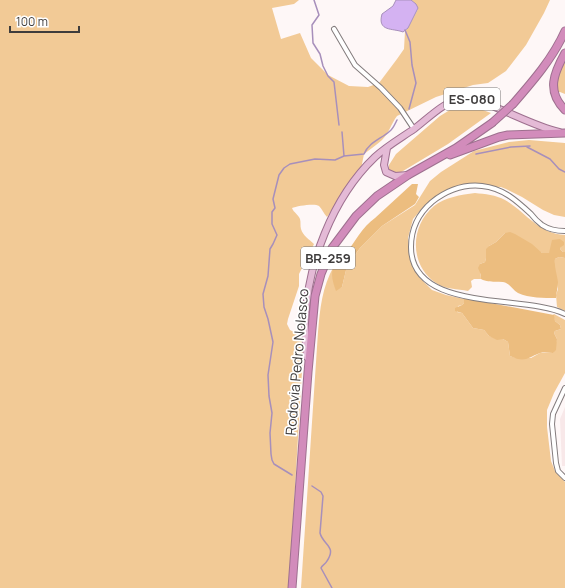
<svg xmlns="http://www.w3.org/2000/svg" width="565" height="588" font-family="Manrope,sans-serif">
<style>
.built{fill:#f8e8e9}
.green{fill:#f2ca96}
.forest{fill:#ecbd7f}
.water{fill:#d4b2f2;stroke:#a78fbb}
.lines{fill:none;stroke-linecap:round;stroke-linejoin:round}
.stream{stroke:#a78fbb;stroke-width:1.5}
.street-casing{stroke:#837c7d;stroke-width:6}
.primary-casing{stroke:#9e708f;stroke-width:8}
.highway-casing{stroke:#9e708f;stroke-width:9}
.street{stroke:#fff;stroke-width:4}
.primary{stroke:#e4bad6;stroke-width:6}
.highway{stroke:#d28cbb;stroke-width:7}
.highway-bridge-casing{stroke:#9e708f;stroke-width:9;stroke-linecap:butt}
.highway-bridge{stroke:#d28cbb;stroke-width:7}
.labels{text-anchor:middle;stroke-width:3.5;stroke-linejoin:round;paint-order:stroke}
.shield{fill:#fff;stroke:#787676;stroke-width:1}
.shield-label{font-size:13px;font-weight:bold;fill:#3e3c3c}
.street-label{font-size:14px;fill:#3e3c3c;stroke:#fff}
</style>
<rect width="100%" height="100%" fill="#fef7f7"/>
<!-- built -->
<path class="built" d="M565,407v59h-3l-2,-47z"/>
<!-- green -->
<path class="green" d="M0,0h299l-5,4 -22,4 9,31 19,-6 11,25 17,17 21,11 19,1 11,-4 18,-24 7,-10 1,-18 3,-3 10,-19 -2,-5 -5,-4h139l-6,13 -18,32 -20,26 -18,12 -15,2 -37,12 -39,19c-6,8 -8,17 -15,24 -5,5 -12,9 -18,14l-4,20 -33,43c-3,-3 -5,-8 -8,-11 -4,-3 -22,0 -27,2 2,5 6,6 8,11 1,3 0,7 1,10 2,7 8,10 13,15l-15,30v12l-11,33 -1,5 3,6 14,7 -15,251h-289z
M565,55v39l-5,-2h-6l-1,-4z
M458,105l14,1 19,7 -43,31 -50,30 -9,-4v-5l7,-11 44,-38z
M529,140l36,3v74l-11,-2 -11,-5 -21,-13 -16,-8 -5,-2 -33,-1 -24,7 -19,12 -12,14 -5,19 2,21 9,18 13,13 14,5 18,4v4l-2,2 -4,1 -1,6 5,1 11,15 11,2 5,6 14,3 5,3 2,14 6,2h15l9,-5h13l4,-14 -3,-6 1,-2 6,-2 -1,-4 -5,-4 -2,-6 1,-1 11,6v53l-11,20 -7,17v17l4,34 4,10 10,11v106h-264l17,-256c2,-23 4,-45 16,-66 -2,8 -1,15 2,23l6,-2 5,-21 13,-18 22,-22 33,-21 15,-24 11,-9 33,-21 35,-9z
M475,193c10,1 21,2 30,7 21,12 33,34 60,35v17h-2l-3,-3 1,-2 -12,6h-7l-37,-20 -9,9 -7,4 -4,16 -5,2c0,6 1,10 1,15h-7l-3,2 1,6 -4,4c-10,-2 -24,-2 -32,-8 -27,-18 -26,-57 -2,-77 11,-9 27,-11 41,-13z
M559,257l6,1v53l-8,-4 -1,-12 2,-6 -4,-25 1,-5z"/>
<!-- forest -->
<path class="forest" d="M412,184h6l-2,10 3,3 -4,7 -33,22 -22,22 -13,18 -5,21 -6,4c-3,-8 -6,-17 -2,-25 2,-4 7,-8 11,-11 10,-13 17,-28 30,-37z
M510,232l5,2 17,10 10,9h7l3,-13 8,-1 4,3v3l-3,2 -1,2 3,3h2v6l-6,-1 -4,2c-1,8 2,15 3,23 0,6 -2,11 -2,16 -12,0 -27,0 -38,-5 -6,-3 -8,-10 -15,-11 -9,-1 -14,1 -22,-3v-4l-3,-7 2,-4 5,-2 1,-4v-9l3,-3 7,-4 9,-9z
M464,298l90,17 1,6 5,4 1,4 -6,2 -1,2 3,6 -1,11 -3,3c-4,0 -8,-1 -13,0 -13,5 -15,10 -30,3l-2,-14 -5,-3 -6,1 -8,-4 -5,-6 -11,-2 -11,-15 -7,-2v-3l7,-3 2,-2z"/>
<!-- water -->
<path class="water" d="M396,0h15l5,4 2,4 -10,20 -5,4c-10,-4 -26,0 -21,-18l11,-8z"/>
<g class="lines">
<!-- stream -->
<path class="stream" d="M314,0l5,15 -7,10 1,18 7,11 3,12 5,10 6,6 5,43
M405,30l5,12 2,23 4,18 -7,26
M342,132l2,24
M527,147l23,12 9,10 6,3
M476,154l35,-7 19,-1
M292,475l-18,-11 -2,-4 -1,-6 -1,-21 2,-20 -3,-17 -1,-21 5,-33 -5,-23 -4,-12 -1,-13 5,-18 2,-27 3,-5 4,-9 -5,-11v-12l3,-4 -2,-9 6,-24 5,-7 6,-4 25,-5 20,1 9,-4 20,-2c5,-12 17,-15 26,-23 3,-2 5,-7 7,-11
M312,486l9,6 2,4 -3,37c3,12 17,13 7,28 -2,4 -5,4 -6,7l11,20"/>
<defs>
<path id="street" d="M334,29l21,36 26,23 19,20 14,21
M565,231c-7,0 -17,-2 -23,-6 -4,-3 -8,-7 -11,-11 -14,-13 -28,-26 -49,-28 -18,-2 -36,5 -50,16 -14,12 -21,27 -21,45 0,66 113,47 154,67
M565,388l-12,26 -1,10 4,39 2,8 7,7"/>
<path id="primary" d="M387,148l-3,17 2,7 9,4 13,-1
M307,357c-1,-11 -2,-23 -2,-34 2,-58 27,-125 70,-166 12,-11 26,-19 39,-28 16,-12 31,-29 51,-31 11,-1 23,6 32,10 20,8 41,19 62,24"/>
<path id="highway" d="M565,53c-11,20 -19,38 0,57
M513,104c20,-23 40,-46 52,-73
M450,155l49,-18 9,-2 57,-2
M292,588l16,-216 7,-76 6,-22 11,-26 24,-32 21,-20 31,-21 48,-27 36,-25"/>
</defs>
<!-- street casing -->
<use href="#street" class="street-casing"/>
<!-- primary casing -->
<use href="#primary" class="primary-casing"/>
<!-- highway casing -->
<use href="#highway" class="highway-casing"/>
<!-- street -->
<use href="#street" class="street"/>
<!-- primary -->
<use href="#primary" class="primary"/>
<!-- highway -->
<use href="#highway" class="highway"/>
<defs>
<path id="highway-bridge" d="M492,123l21,-19"/>
</defs>
<!-- highway-bridge casing -->
<use href="#highway-bridge" class="highway-bridge-casing"/>
<!-- highway-bridge -->
<use href="#highway-bridge" class="highway-bridge"/>
</g>
<g class="labels">
<!-- shield labels -->
<g class="shield">
<rect x="444" y="88" width="56" height="22" rx="3"/>
<rect x="301" y="247" width="54" height="22" rx="3"/>
</g>
<g class="shield-label">
<text x="472" y="104">ES-080</text>
<text x="328" y="263">BR-259</text>
</g>
<!-- street labels -->
<g class="street-label">
<text transform="translate(297 362) rotate(-85)" y="5">Rodovia Pedro Nolasco</text>
</g>
</g>
<!-- scale -->
<path d="M10 26v6h69v-6" fill="none" stroke="#3e3c3c" stroke-width="2"/>
<text x="16" y="26" font-size="12" fill="#3e3c3c" stroke="#ffffff" stroke-width="3" paint-order="stroke">100 m</text>
</svg>
